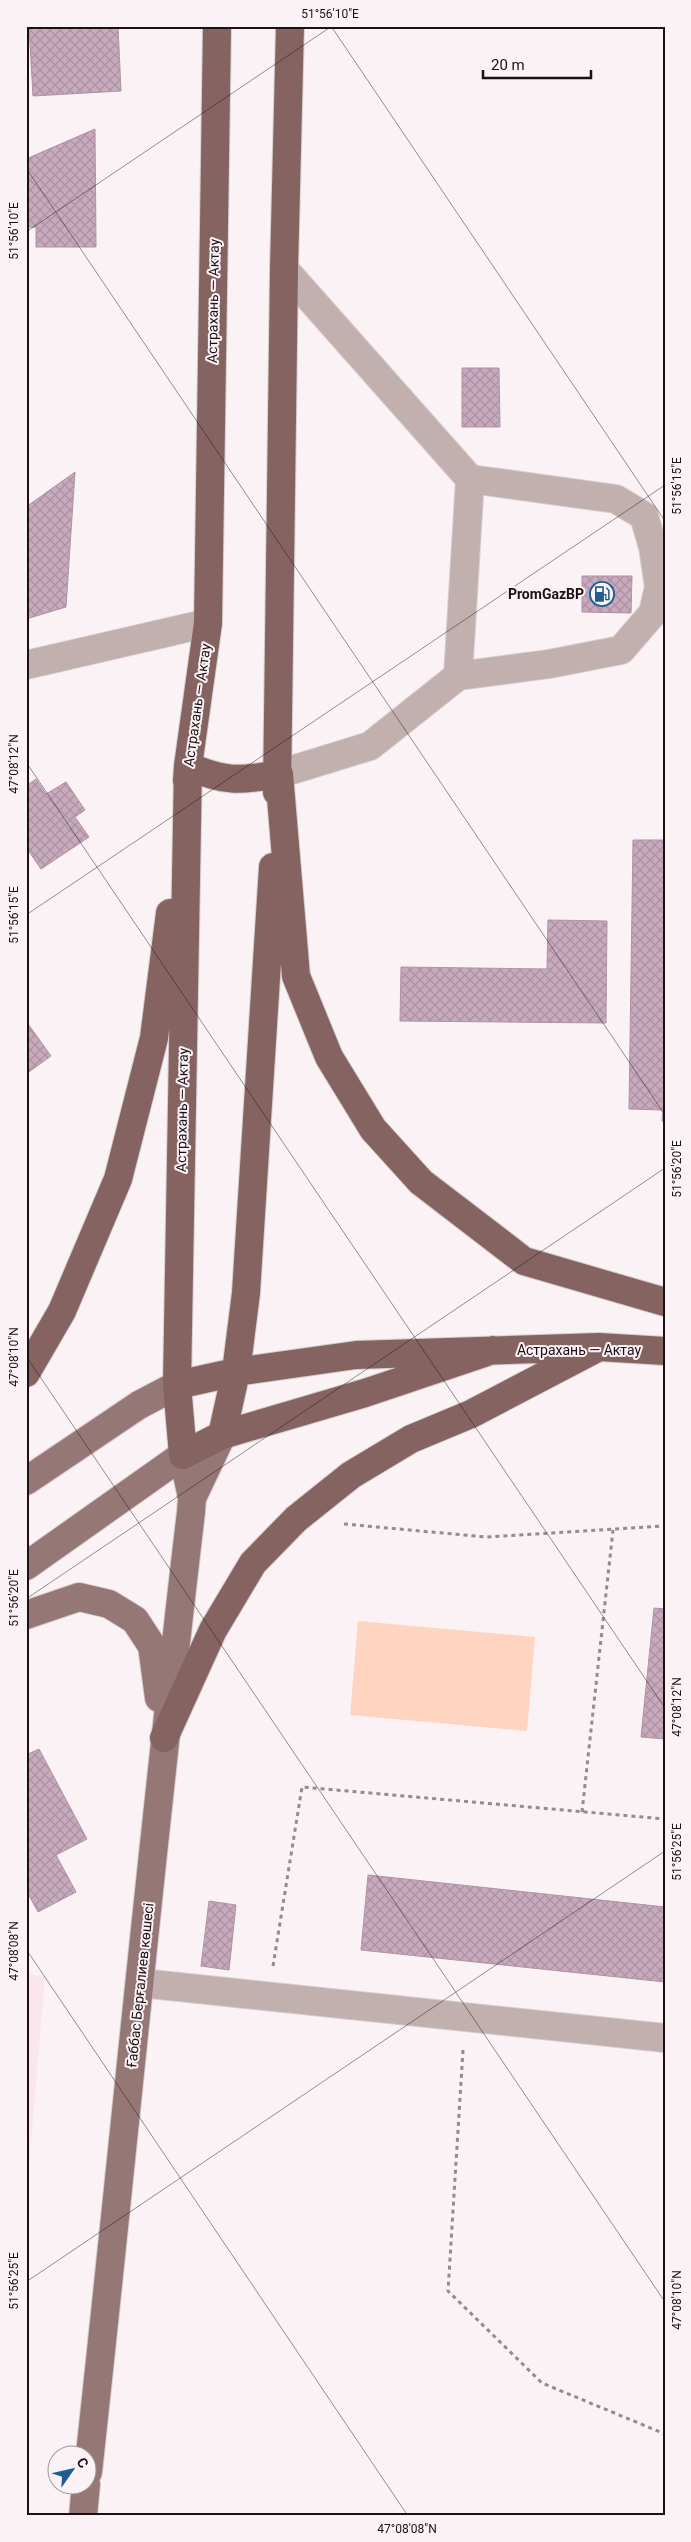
<svg xmlns="http://www.w3.org/2000/svg" width="691" height="2542" font-family="Roboto,sans-serif">
<style>
.built{fill:#fae6eb}
.pitch{fill:#ffd5c1}
.building{fill:url(#building-cross-hatch);stroke:#af92a5}
.lines{fill:none;stroke-linecap:round;stroke-linejoin:round}
.minor-casing{stroke:#d7ced0;stroke-width:30}
.major-casing{stroke:#d7ced0;stroke-width:30}
.highway-casing{stroke:#d7ced0;stroke-width:30}
.path{stroke:#958a8d;stroke-width:3;stroke-dasharray:4 4;stroke-linecap:butt}
.minor{stroke:#c2b0af;stroke-width:28}
.major{stroke:#957775;stroke-width:28}
.highway{stroke:#856360;stroke-width:28}
.ticks{fill:none;stroke:#1d1014;stroke-width:1;stroke-opacity:0.45}
.labels{text-anchor:middle;stroke-width:4;stroke-linejoin:round;paint-order:stroke}
.street-label{font-size:14px;fill:#1d1014;stroke:#faf2f4}
.poi-label{font-size:14px;font-weight:bold;fill:#1d1014;stroke:#faf2f4;text-anchor:end}
.neatline{fill:none;stroke:#1d1014;stroke-width:2}
.ticks-label{font-size:12px;text-anchor:middle;fill:#1d1014}
</style>
<defs>
<pattern id="building-cross-hatch" width="8" height="8" patternUnits="userSpaceOnUse" patternTransform="scale(1.25)"><rect width="8" height="8" fill="#c8aabe"/><path d="M0 0l8 8M0 8l8-8" fill="none" stroke="#ab91a2"/></pattern>
</defs>
<rect width="100%" height="100%" fill="#faf2f4"/>
<!-- built -->
<path class="built" d="M26,1974l19,2 -19,224z"/>
<!-- pitch -->
<path class="pitch" d="M358,1621l177,16 -8,94 -177,-16z"/>
<!-- building -->
<path class="building" d="M29,26h89l3,65 -88,5z
M95,129l1,118h-60v-20h-10v-68z
M462,368h37l1,59h-38z
M75,472l-9,135 -40,12v-112z
M582,576h50l-1,37 -49,-1z
M36,779l10,15 20,-12 19,28 -10,7 14,20 -48,32 -15,-22v-61z
M633,840h32v281h-3l1,-11 -34,-1z
M548,920l59,1 -1,102 -206,-2 1,-54 146,2z
M26,1021l25,35 -25,18z
M654,1608l11,1v130l-24,-2z
M39,1749l48,90 -31,16 20,37 -38,20 -12,-22v-135z
M368,1875l297,32v75l-304,-32z
M209,1901l27,4 -7,65 -28,-4z"/>
<g class="lines">
<defs>
<path id="minor" d="M26,665l182,-42
M458,676l91,-12 72,-14 32,-37 6,-26 -6,-40 -9,-31 -28,-17 -146,-20
M279,774l91,-28 88,-70 12,-197 -186,-210
M141,1983l524,55"/>
<path id="major" d="M26,1481l113,-76 38,-20
M192,1498l30,-63
M26,1566l157,-111 9,43 -1,14c-38,320 -68,640 -103,960
M26,1615l53,-18 30,7 26,16 17,26 7,52
M83,2516l3,-32"/>
<path id="highway" d="M217,26l-9,597 -20,143 -11,619 6,70 39,-20 143,-42 128,-43
M187,781l1,-15c36,16 52,15 91,8l17,202 33,81 44,72 48,53 103,79 141,41
M277,792l7,-523 6,-243
M26,1373l36,-62 56,-132 36,-141 16,-125
M177,1385l59,-13 120,-17 243,-8 66,4
M222,1435l14,-63 10,-79 27,-426
M164,1738l49,-108 40,-67 43,-44 55,-44 60,-36 60,-25 128,-67"/>
</defs>
<!-- minor casing -->
<use href="#minor" class="minor-casing"/>
<!-- major casing -->
<use href="#major" class="major-casing"/>
<!-- highway casing -->
<use href="#highway" class="highway-casing"/>
<!-- path -->
<path class="path" d="M344,1524l142,13 179,-11
M582,1812l31,-282
M273,1966l29,-179 363,32
M463,2050l-15,241 94,92 123,51"/>
<!-- minor -->
<use href="#minor" class="minor"/>
<!-- major -->
<use href="#major" class="major"/>
<!-- highway -->
<use href="#highway" class="highway"/>
</g>
<!-- ticks -->
<path class="ticks" d="M331,26l334,495M26,168l639,947M26,232l306,-206M26,762l639,946M26,915l639,-430M26,1356l639,946M26,1599l639,-431M26,1949l382,567M26,2282l639,-431"/>
<!-- icons -->
<defs>
<symbol id="fuel-ring" viewBox="-11 -11 22 22"><circle r="9.5" fill="#faf2f4" stroke="#1f5e94" stroke-width="1.5"/><path d="M-5.5-6h7V0h2V4h1.3V-2.5L3-4.5l.8-.8L6-3V5H2.5V1h-1V6h-7ZM-4.2-4.7v3.2H.2V-4.7Z" fill="#1f5e94"/></symbol>
</defs>
<g fill-rule="evenodd">
<use href="#fuel-ring" x="588" y="580" width="28" height="28"/>
</g>
<g class="labels">
<!-- street labels -->
<g class="street-label">
<text transform="translate(213 301) rotate(-89)" y="5">Астрахань — Актау</text>
<text transform="translate(197 705) rotate(-82)" y="5">Астрахань — Актау</text>
<text transform="translate(182 1110) rotate(-89)" y="5">Астрахань — Актау</text>
<text x="579" y="1355">Астрахань — Актау</text>
<text transform="translate(140 1985) rotate(-84)" y="5">Ғаббас Берғалиев көшесі</text>
</g>
<!-- poi labels -->
<g class="poi-label">
<text x="584" y="599">PromGazBP</text>
</g>
</g>
<!-- border -->
<rect width="691" height="2542" fill="none" stroke="#faf2f4" stroke-width="55"/>
<!-- north arrow -->
<g transform="translate(72 2470) rotate(56)"><circle r="24" fill="#faf2f4" stroke="#a2989a"/>
<path d="M0-4L9 19L0 12L-9 19Z" fill="#1f5e94"/>
<text y="-8" font-size="14" font-weight="bold" text-anchor="middle" fill="#1d1014">С</text>
</g>
<!-- scale -->
<path d="M483 70v8h108v-8" fill="none" stroke="#1d1014" stroke-width="2.5"/>
<text x="491" y="70" font-size="15" fill="#1d1014" stroke="#faf2f4" stroke-width="4" paint-order="stroke">20 m</text>
<rect x="28" y="28" width="636" height="2486" class="neatline"/>
<g class="ticks-label">
<text x="330" y="18">51°56'10"E</text>
<text transform="translate(14 231) rotate(-90)" y="4">51°56'10"E</text>
<text transform="translate(677 486) rotate(-90)" y="4">51°56'15"E</text>
<text transform="translate(14 764) rotate(-90)" y="4">47°08'12"N</text>
<text transform="translate(14 915) rotate(-90)" y="4">51°56'15"E</text>
<text transform="translate(677 1169) rotate(-90)" y="4">51°56'20"E</text>
<text transform="translate(14 1357) rotate(-90)" y="4">47°08'10"N</text>
<text transform="translate(14 1598) rotate(-90)" y="4">51°56'20"E</text>
<text transform="translate(677 1707) rotate(-90)" y="4">47°08'12"N</text>
<text transform="translate(677 1852) rotate(-90)" y="4">51°56'25"E</text>
<text transform="translate(14 1951) rotate(-90)" y="4">47°08'08"N</text>
<text transform="translate(14 2281) rotate(-90)" y="4">51°56'25"E</text>
<text transform="translate(677 2300) rotate(-90)" y="4">47°08'10"N</text>
<text x="407" y="2533">47°08'08"N</text>
</g>
</svg>
